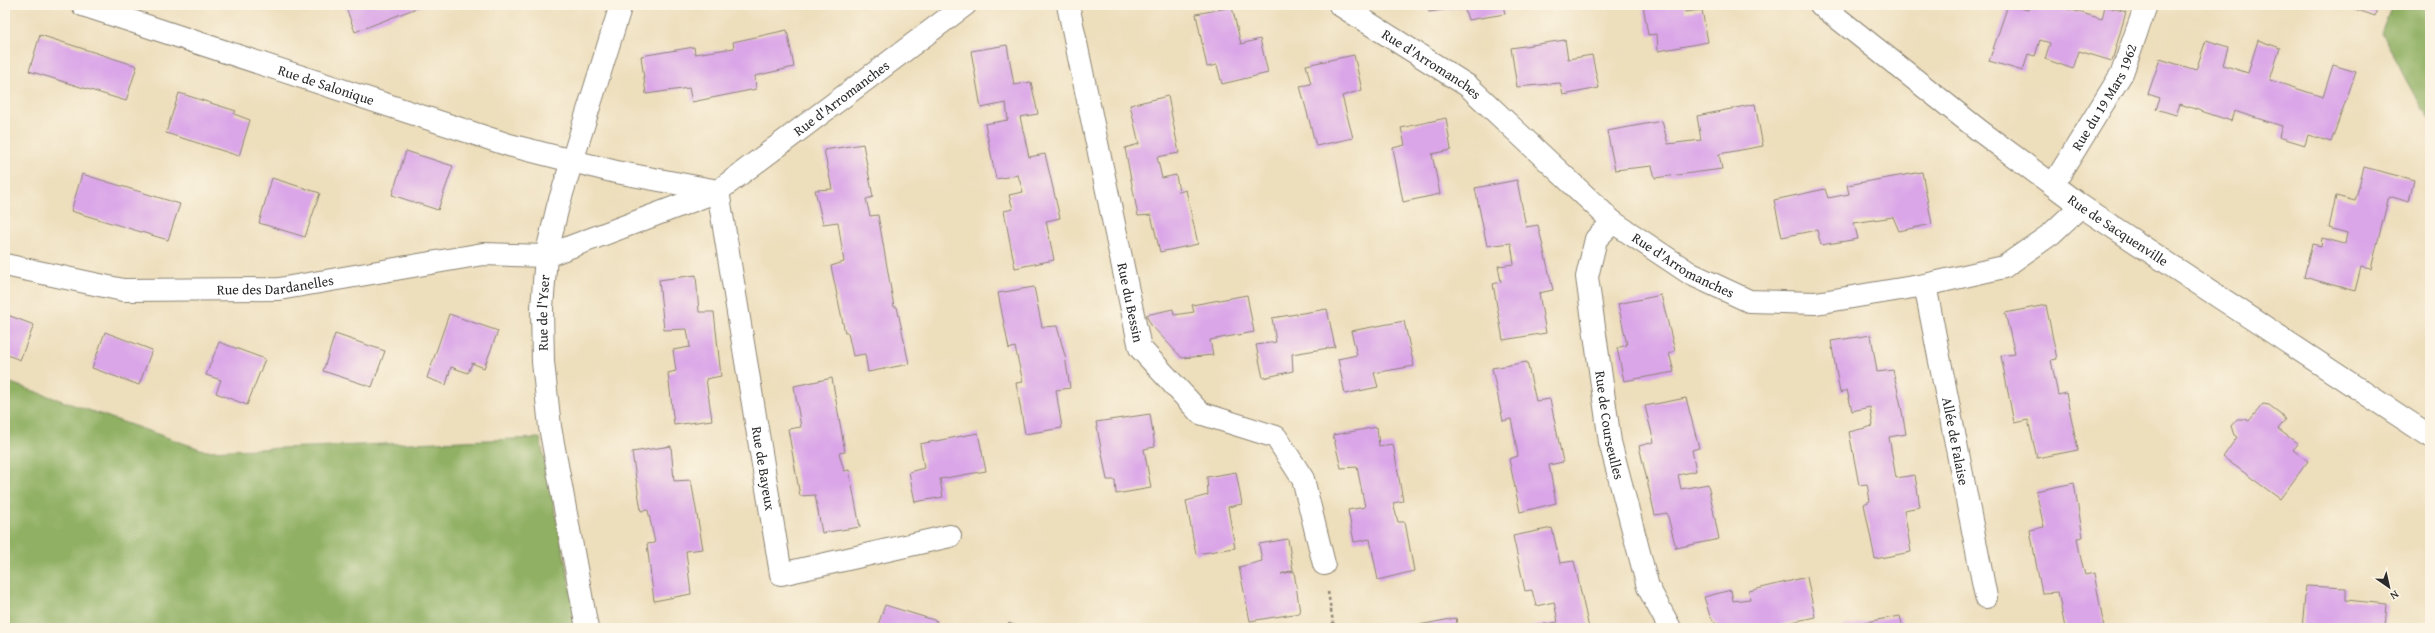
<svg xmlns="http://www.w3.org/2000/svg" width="2435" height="633" font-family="'Gentium Book Plus',serif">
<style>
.forest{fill:#90b064;stroke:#5e6e48}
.building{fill:#daa6e8}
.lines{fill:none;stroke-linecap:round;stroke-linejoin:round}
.minor-casing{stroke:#8c8474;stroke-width:24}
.path{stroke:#8c8474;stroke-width:2.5;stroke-dasharray:3 3;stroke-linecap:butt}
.minor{stroke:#fff;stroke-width:22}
.labels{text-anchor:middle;stroke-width:3;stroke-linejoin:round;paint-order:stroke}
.street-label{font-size:14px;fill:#2b2b2b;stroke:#fcf5e5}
</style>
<rect width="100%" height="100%" fill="#fcf5e5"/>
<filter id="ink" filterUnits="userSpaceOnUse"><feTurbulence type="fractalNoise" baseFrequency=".025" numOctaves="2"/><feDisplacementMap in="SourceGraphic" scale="8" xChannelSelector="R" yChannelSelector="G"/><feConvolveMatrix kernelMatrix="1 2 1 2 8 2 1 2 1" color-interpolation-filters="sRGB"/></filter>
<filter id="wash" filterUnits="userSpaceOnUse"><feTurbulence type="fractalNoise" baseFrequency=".012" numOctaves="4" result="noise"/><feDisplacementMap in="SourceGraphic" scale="16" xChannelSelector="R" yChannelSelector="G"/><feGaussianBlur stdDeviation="0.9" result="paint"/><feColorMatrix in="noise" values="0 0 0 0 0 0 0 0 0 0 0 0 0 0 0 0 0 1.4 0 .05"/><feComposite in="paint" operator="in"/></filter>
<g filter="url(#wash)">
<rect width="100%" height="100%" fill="#eddebc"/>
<!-- forest -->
<path class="forest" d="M2392,5h38v117l-49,-90z
M5,381l201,70 334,-13 39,190h-574z"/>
<g id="blocks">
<!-- building -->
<path class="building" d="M345,5h79l-69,27z
M1428,5h75l2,9 -37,6 -4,-13 -35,5z
M1643,5h41l1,7 17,-2 6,32 -50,9 -1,-17 -9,1z
M2008,5l20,5 1,-5h26l47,14 3,-13 21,6 -14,49 -33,-10 -6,18 -28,-10 5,-16 -10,-3 -5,16 -7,-2 -5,17 -34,-10z
M2353,5h25l-3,11 -23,-8z
M1232,7l9,37 19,-5 8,34 -46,11 -5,-19 -10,2 -11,-53z
M787,30l7,37 -39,9 1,13 -64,13 -3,-14 -43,6 -5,-38 53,-9 1,7 39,-6 -1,-6z
M40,35l97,31 -11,35 -97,-30z
M1565,40l3,19 24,-4 7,33 -36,7 -3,-12 -43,4 -6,-39z
M2206,40l22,7 -5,18 25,8 10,-33 22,8 -10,32 53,17 10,-32 23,7 -25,70 -23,-7 -3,10 -26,-8 3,-11 -48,-15 -3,10 -51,-17 -4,11 -20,-6 4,-11 -12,-4 12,-35 36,11z
M1007,45l7,40 17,-3 7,32 -18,3 9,40 16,-3 15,64 -14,3 8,39 -39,8 -11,-57 9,-2 -4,-14 14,-3 -5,-17 -22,4 -11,-55 23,-4 -2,-17 -25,5 -10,-57z
M1354,55l8,35 -20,6 11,42 -37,8 -16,-60 11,-2 -5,-19z
M179,93l57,18 -2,3 16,6 -11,36 -73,-23z
M1168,96l11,57 -22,4 5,21 14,-3 3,17 7,-2 12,54 -38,8 -9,-37 -13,1 -13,-68 14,-4 -9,-39z
M1755,104l8,42 -44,8 3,15 -67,9 -3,-12 -37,4 -8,-39 55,-10 6,23 33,-4 -4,-24z
M1446,118l5,32 -19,4 8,40 -37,8 -10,-54 12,-3 -4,-17z
M863,144l10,53 -7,2 4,17 8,-1 16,92h3l12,57 -41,8 -3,-18 -12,2 -5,-23h-3l-14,-67 13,-4 -6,-40 -15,2 -8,-34 17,-1 -8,-39z
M406,151l47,15 -15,44 -46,-15z
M2364,167l50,13 -5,22 -20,-6 -18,73 -10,-2 -6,24 -51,-14 8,-33 9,2 1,-8 23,6 2,-11 -18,-5 7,-32 19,5z
M1922,172l10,52 -33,7 -6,-14 -39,6 4,16 -37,6 -4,-15 -35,7 -8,-37 51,-11 3,9 21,-4 -2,-9z
M82,174l98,30 -12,36 -97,-29z
M272,178l48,15 -15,44 -46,-14z
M1517,180l9,47 12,-2 15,65 -14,3 7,40 -43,7 -10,-56 8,-2 -3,-16 16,-2 -3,-21 -24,3 -12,-58z
M696,275l3,37h15l7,64 -15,3 6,41 -38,5 -6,-52 8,-2 -3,-21 17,-3 -3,-18 -23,1 -5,-50z
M1034,287l8,40 15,-1 8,30 5,32 -14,2 6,38 -37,6 -9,-51 7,-1 -8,-35 -6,2 -11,-56z
M1247,295l7,37 -44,8 3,15 -31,3 -31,-33 -5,-10 27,-6 1,6 20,-3 -2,-7z
M1661,295l14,56 -6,2 5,19 -50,9 -7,-33 10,-3 -9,-41z
M2046,305l11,54 -6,1 7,35 8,-2 12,57 -41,8 -9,-38 -14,3 -13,-67 14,-2 -10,-41z
M1327,309l8,38 -43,7 1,17 -30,7 -7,-33 20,-3 -4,-24z
M5,314l29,11 -14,35 -15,-6z
M449,314l49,17 -14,37 -12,-5 -4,10 -17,-6 -5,18 -19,-7z
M1404,321l10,45 -40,7 4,14 -33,7 -7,-35 19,-4 -6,-24z
M105,332l47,18 -13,35 -47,-17z
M335,334l50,17 -13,36 -49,-16z
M1871,335l6,37 16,-2 7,31 6,33 -17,3 7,41 19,-3 5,32 -16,3 7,42 -36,7 -11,-55 6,-3 -3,-17 -8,1 -10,-53 24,-6 -3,-19 -18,4 -5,-21 -7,3 -9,-52z
M219,342l46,17 -18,46 -31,-12 5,-13 -15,-5z
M1527,362l9,39 14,-2 13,63 -14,3 7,38 -36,9 -11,-53 9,-3 -3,-18 -4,-19 -8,2 -11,-53z
M832,378l13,74 -6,1 5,18 5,-1 11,57 -38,6 -7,-38 -15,1 -12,-67 13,-2 -7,-41z
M1686,398l13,50 -7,2 4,21 -18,4 3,14 27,-5 11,55 -43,9 -9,-35 -12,2 -16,-69 15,-4 -9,-36z
M2263,404l6,1 12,9 4,6 -7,9 20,15 -5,6 15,11 -28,38 -57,-42 14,-20 -3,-2 -3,-9 6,-7h8l4,2z
M1150,414l5,33 -11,2 7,39 -35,6 -1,-14h-8l-11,-58z
M1377,427l2,19 14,-2 10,57 -10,2 5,19h7l9,49 -36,9 -8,-41 -16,3 -6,-32 17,-3 -8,-40 -16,1 -8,-33z
M978,433l8,38 -46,8 3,18 -28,5 -6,-30 15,-4 -4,-24z
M671,446l3,35 17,-1 12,69 -17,2 5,43 -37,7 -7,-57 8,-1 -7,-33 -7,1 -9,-59z
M1236,472l6,32 -14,3 7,41 -39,6 -10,-53 22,-6 -1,-18z
M2074,483l9,54 -6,1 3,17 5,20 9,-2 10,54 -39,1 -7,-36 -16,1 -6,-30 -6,-33 14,-3 -8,-36z
M1552,528l8,35 14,-2 15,67h-56v-2l25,-4 -4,-20 -18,4 -4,-16 -7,1 -12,-55z
M1288,539l5,31 -12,4 13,-3 6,42 -50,8 -11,-54 23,-6 -3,-17z
M1807,577l8,40 -41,9 1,2h-56l-9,-12 -6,-19 27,-7 2,11 17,-2 -1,-8z
M2306,586l40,2v12l41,4 -2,24h-83z
M885,605l52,16 -3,7h-57z
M1900,616l3,12h-60v-2z
M1456,618l2,10h-39v-3z
M1009,623l13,5h-18z"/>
</g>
</g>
<g filter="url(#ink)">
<use href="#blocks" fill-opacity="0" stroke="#8c8474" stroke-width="1"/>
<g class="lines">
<defs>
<g id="minor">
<path id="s1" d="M83,5l426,140 107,27 102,19"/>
<path id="s2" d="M1068,5l72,343 60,65 76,24 27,42 21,85"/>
<path id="s3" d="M1340,5l128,81 145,136 78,52 58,27 67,2 109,-18 79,-18 47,-33 30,-28"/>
<path id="s4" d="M1821,5l159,126 101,75 349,230"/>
<path id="s5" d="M2053,185l69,-112 24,-68"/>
<path id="s6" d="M718,191l63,383 169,-38"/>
<path id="s7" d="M1613,222l-17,17 -9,38 23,165 38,145 22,41"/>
<path id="s8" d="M5,265l118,25 156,-1 204,-35 63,2 172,-65 247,-186"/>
<path id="s9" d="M1925,285l61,312"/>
<path id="s10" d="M587,628l-37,-201 -7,-65 -1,-54 4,-52 12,-50 63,-201"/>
</g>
</defs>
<!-- minor casing -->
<use href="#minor" class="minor-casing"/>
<!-- path -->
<path class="path" d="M1328,592l6,36"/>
<!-- minor -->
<use href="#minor" class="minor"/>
</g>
</g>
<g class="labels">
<!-- street labels -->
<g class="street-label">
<text dy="5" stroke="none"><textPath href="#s3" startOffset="109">Rue d'Arromanches</textPath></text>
<text dy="5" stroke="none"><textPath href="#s1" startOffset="256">Rue de Salonique</textPath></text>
<text dy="5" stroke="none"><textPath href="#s5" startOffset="102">Rue du 19 Mars 1962</textPath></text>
<text dy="5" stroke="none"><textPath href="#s8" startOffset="885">Rue d'Arromanches</textPath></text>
<text dy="5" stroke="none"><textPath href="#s4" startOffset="373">Rue de Sacquenville</textPath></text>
<text dy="5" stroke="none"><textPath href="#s3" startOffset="433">Rue d'Arromanches</textPath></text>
<text dy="5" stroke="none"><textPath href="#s8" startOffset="273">Rue des Dardanelles</textPath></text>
<text dy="5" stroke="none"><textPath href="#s2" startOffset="304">Rue du Bessin</textPath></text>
<text dy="5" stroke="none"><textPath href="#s10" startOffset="319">Rue de l'Yser</textPath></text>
<text dy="5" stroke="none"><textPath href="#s7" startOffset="213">Rue de Courseulles</textPath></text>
<text dy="5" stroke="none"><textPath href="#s9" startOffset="159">Allée de Falaise</textPath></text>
<text dy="5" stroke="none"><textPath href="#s6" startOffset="281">Rue de Bayeux</textPath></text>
</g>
</g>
<!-- margin -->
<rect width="2435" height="633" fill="none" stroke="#fcf5e5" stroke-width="20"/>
<!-- north arrow -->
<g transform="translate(2389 587) rotate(146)" stroke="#fcf5e5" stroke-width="3" paint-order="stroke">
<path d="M0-3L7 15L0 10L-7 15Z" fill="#2b2b2b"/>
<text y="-6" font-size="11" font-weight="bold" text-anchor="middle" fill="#2b2b2b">N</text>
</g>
</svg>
